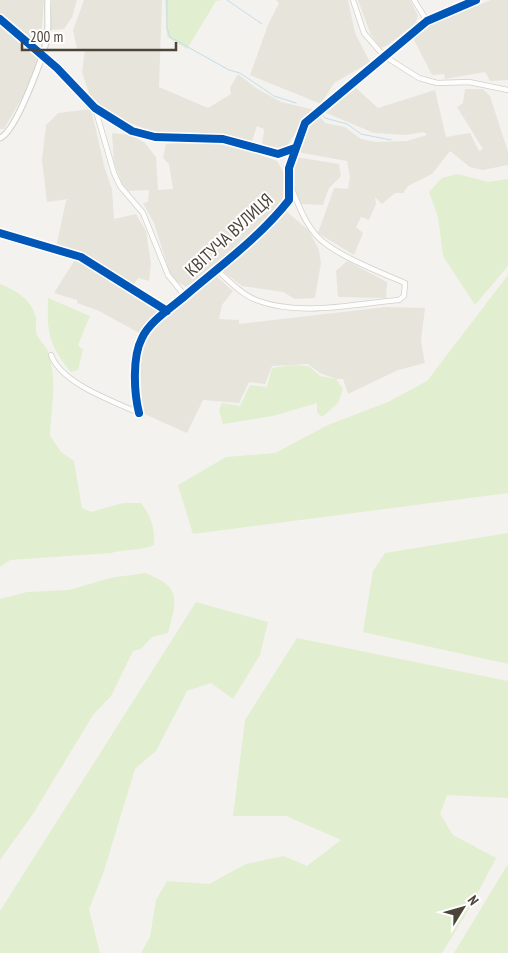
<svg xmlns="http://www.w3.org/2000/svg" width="508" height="953" font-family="'PT Sans Narrow',sans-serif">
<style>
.residential{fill:#e7e4dc}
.green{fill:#e1eecf}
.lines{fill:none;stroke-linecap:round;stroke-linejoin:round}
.stream{stroke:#c0ddf1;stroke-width:1}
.minor-casing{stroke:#d2d0cb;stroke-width:6}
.tertiary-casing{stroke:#d2d0cb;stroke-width:7}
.minor{stroke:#fdfdfc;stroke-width:4.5}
.tertiary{stroke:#fdfdfc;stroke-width:5}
.cycleway-casing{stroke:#fff;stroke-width:11}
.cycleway{stroke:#0057b8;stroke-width:8}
.labels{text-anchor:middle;stroke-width:4;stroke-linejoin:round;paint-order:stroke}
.street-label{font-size:18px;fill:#4b4439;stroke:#fff}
</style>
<rect width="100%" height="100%" fill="#f4f2ee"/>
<!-- residential -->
<path class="residential" d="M0,0h44l-3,38 -8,2 -33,-27z
M52,0h25l-5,17 -8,12 -14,1z
M84,0h78l-3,87 49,21 23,-14 -1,-6 8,-14 18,14 25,14 34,8 -11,10 -19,29 -23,-4 2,-16 -7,-3 -5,15 -26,-4 -69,-3 -37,-15 -29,-20 -9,-27 3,-22 -8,-1 -4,-19z
M276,0h72l7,33 15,29 -36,21 -13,21 -71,-29 18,-50 11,-22z
M358,0h52l8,16 -3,8 -27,21 -7,3 -10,-13z
M491,0h17v80l-18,1 -5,-9 -40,7 -1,-5 -12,1 -20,-39 16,-10z
M0,23l36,34 1,6 -13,31 -20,35h-4z
M356,88l22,20 57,-18 11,47 24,-4 9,18 4,-2 -26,-42 6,-4 2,-14h18l7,7 18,56v13l-25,5 -13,-3 -20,-16 -18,23 -24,12 -5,7h-8l-13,11 -7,-7 1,7 -7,16 -8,-3 -5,10 7,6 -9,22 -36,-22 16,-45 14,1 2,-12 -3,-16 -50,-9 9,-25 13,-12 6,8 20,4 16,12 15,3 31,-1 20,-6 -3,-3 -17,3 -33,-2 -50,-21z
M91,109l14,60 7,20 2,30 22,-5 10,17 5,33 -2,17 -11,-3 -5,8 -58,-34 -19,-5 10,-46 3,-2 -22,3 -5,-42 4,-35 12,-12z
M112,133l19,2 14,8 11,14 2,33 15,-1 -4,-25 -6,-6 3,-14 44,-3 18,2 49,18 9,16 -4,25 -6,8 -78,71 -12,6 -15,-10 -17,-54 -11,-20 5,-1 1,-12 -21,1 -6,-8 -8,-20z
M295,157l44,7 2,12 -12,12 -6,17 -22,-1 -8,-17 -2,-18z
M285,210l24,21 10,19 2,13 -6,35 -20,1 -12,-7 -41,-6 -21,-16 32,-27z
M76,258l41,25 45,29 -21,22 -42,-23 -22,-8v-3l-23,-7z
M347,261l40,21 -1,16 -48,-1 -2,-26z
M215,275l18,16 -11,14 -3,14 20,1v4l147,-17 39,1 -4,33 4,22 -27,7 -50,24 -5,-15h-7l-16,-6 -12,-9 -36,2 -7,18 -16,-2 -10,21 -36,-3 -16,33 -45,-20 -2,-63 12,-22z"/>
<!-- green -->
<path class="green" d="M165,0h57l-6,1 -29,48 -20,-12z
M457,174l32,8 19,-3v87l-33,39 -32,-49 -5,-39 -9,-25 13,-14z
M508,275v218l-315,41 -15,-49 48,-28 49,-4 53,-28 60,-23 39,-21z
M0,284c15,6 31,15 36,33 1,5 -1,10 0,15 2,8 10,13 12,20 10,29 3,54 2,84l11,16 13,9 8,47 9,4 32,-9h18c10,13 14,25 13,42 -13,6 -29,4 -43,8l-101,7 -10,7z
M48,298l42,18 -12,29 5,5 -5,20 -7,2c-23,-28 -24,-40 -23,-74z
M293,365l16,1 11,10 16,3 7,10 -5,14 -16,14 -5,-5v-9l-44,13 -50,8 -4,-14 3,-7 18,3 10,-21 17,2 5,-19z
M508,533v131l-145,-32 10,-61 12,-18z
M145,573c37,14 32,26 23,60l-16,4 -11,12 -8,2 -22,45 -18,19 -60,99 -33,46v-261l27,-7 42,-2 41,-12z
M196,602l72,20 -8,33 -27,44 -22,-16 -24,8 -31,60 -21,18 -32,105 -14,35 11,44h-100v-42z
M297,638l211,43v117l-61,-3 -7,19 13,21 43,23 -24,46 -30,49h-301l9,-16 6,-37 11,-19 42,3 37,-20 38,-8 23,10 34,-26 -55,-24h-53l12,-96z
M508,864v89h-54z"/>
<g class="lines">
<!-- stream -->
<path class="stream" d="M167,0v28l3,9 59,33 11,3 34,23 22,7
M227,0l35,24
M322,114l3,4 22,6 14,10 30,6"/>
<defs>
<path id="minor" d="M353,0l11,33 20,23 35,22 18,5 32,-1 39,8
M414,0l13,21
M0,19l57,49 38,40 37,23 23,6 68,2 55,15 17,-6
M95,108l19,65 6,13 23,27 25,62 17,21
M0,233l81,24 86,54
M216,269c12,11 25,25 40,31 45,17 97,4 143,0l5,-4 1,-13c-23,-10 -73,-29 -89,-48 -12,-14 -18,-31 -25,-48
M51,355c11,29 62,46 88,58
M139,413c-5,-20 -7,-56 3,-75 8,-17 29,-30 43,-42 35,-30 75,-59 104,-96v-32l16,-45 122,-102 49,-21"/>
<path id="tertiary" d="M0,138c16,-6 43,-81 47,-100 2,-12 0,-26 1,-38"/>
</defs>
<!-- minor casing -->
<use href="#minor" class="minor-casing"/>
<!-- tertiary casing -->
<use href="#tertiary" class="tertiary-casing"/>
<!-- minor -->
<use href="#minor" class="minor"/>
<!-- tertiary -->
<use href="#tertiary" class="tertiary"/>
<defs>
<path id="cycleway" d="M0,19l57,49 38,40 37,23 23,6 68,2 55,15 17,-6
M0,233l81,24 86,54
M139,413c-5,-20 -7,-56 3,-75 8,-17 29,-30 43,-42 35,-30 75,-59 104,-96v-32l16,-45 122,-102 49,-21"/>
</defs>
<!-- cycleway casing -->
<use href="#cycleway" class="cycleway-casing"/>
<!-- cycleway -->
<use href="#cycleway" class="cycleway"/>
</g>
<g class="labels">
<!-- street labels -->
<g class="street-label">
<text transform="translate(229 235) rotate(-43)" y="6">КВІТУЧА ВУЛИЦЯ</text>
</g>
</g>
<!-- north arrow -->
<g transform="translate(463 908) rotate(53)" stroke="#ffffff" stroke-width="4" paint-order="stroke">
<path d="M0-4L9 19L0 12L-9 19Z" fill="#4b4439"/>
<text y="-8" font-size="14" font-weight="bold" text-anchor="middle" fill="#4b4439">N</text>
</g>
<!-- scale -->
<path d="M22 42v8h154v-8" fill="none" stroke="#4b4439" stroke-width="2.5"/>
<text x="30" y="42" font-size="15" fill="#4b4439" stroke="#ffffff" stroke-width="4" paint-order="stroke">200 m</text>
</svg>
